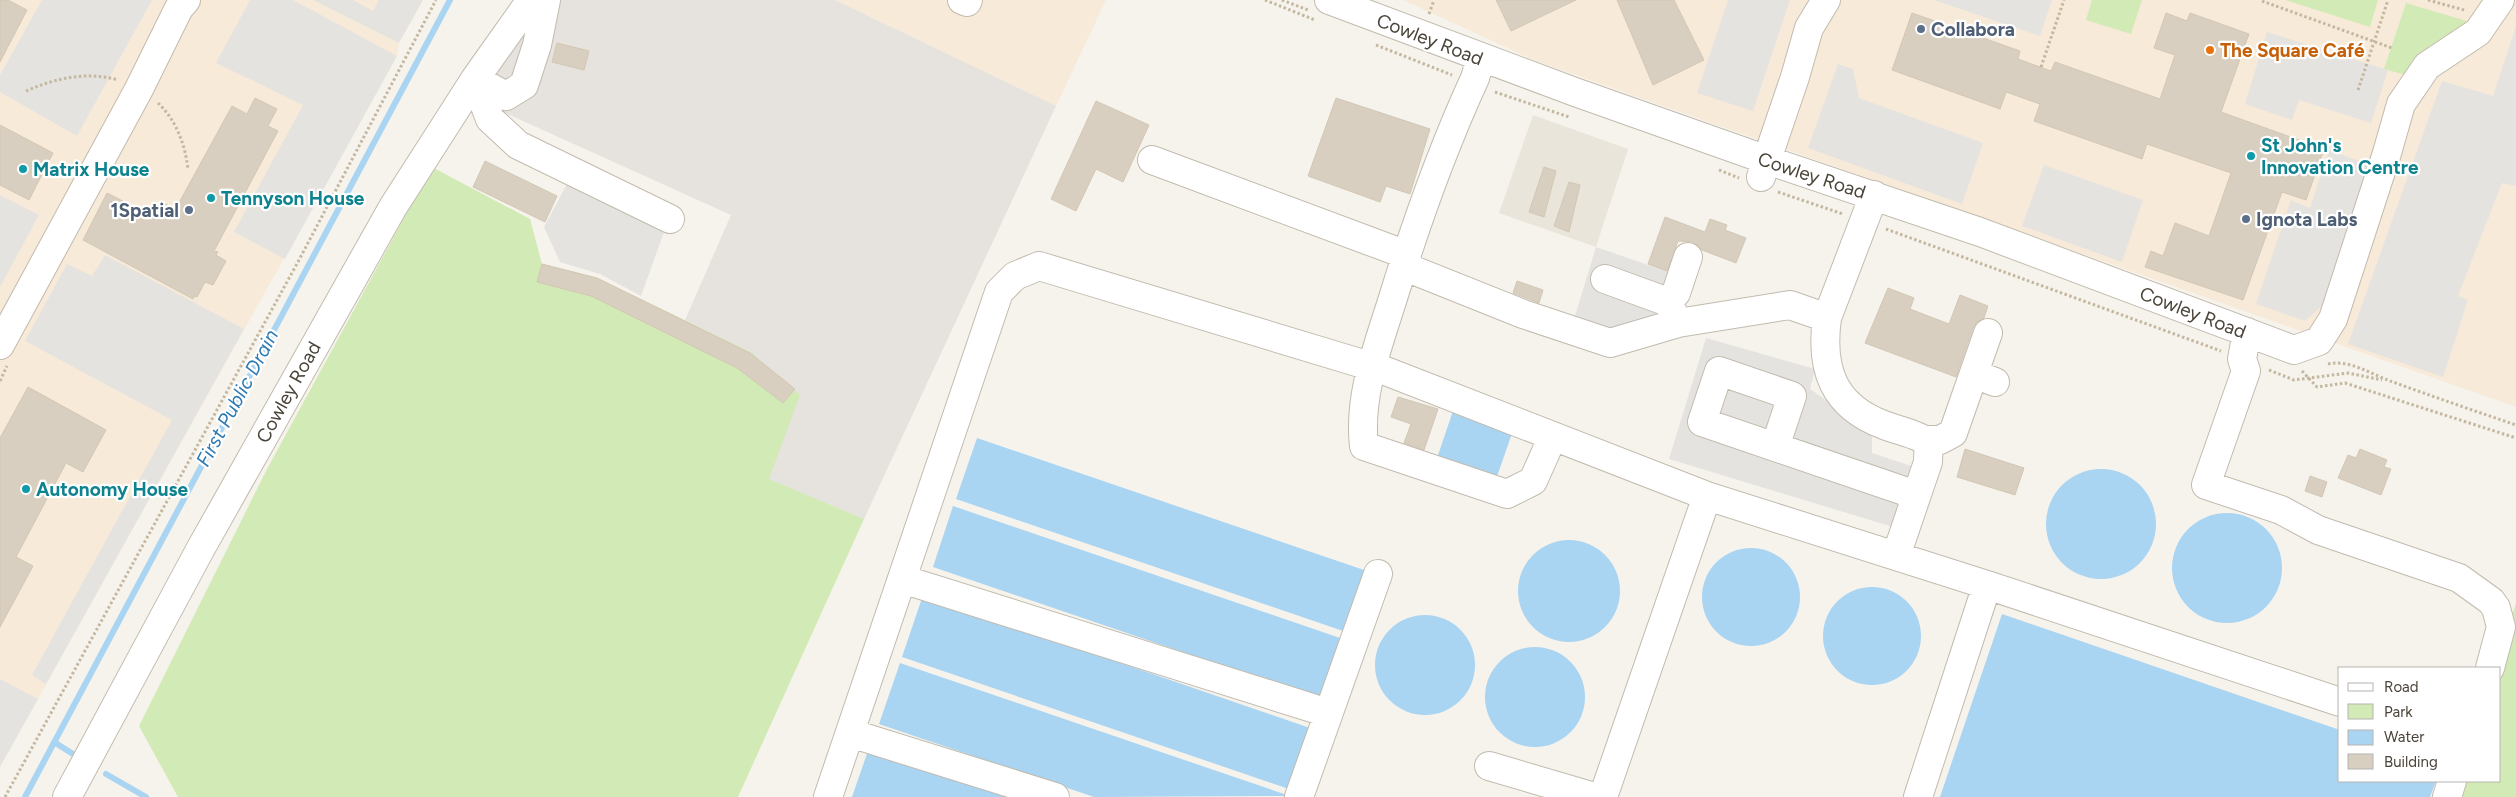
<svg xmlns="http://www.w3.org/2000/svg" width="2516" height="797" font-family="Figtree,sans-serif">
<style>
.residential{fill:#eae5da}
.commercial{fill:#f7ead8}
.industrial{fill:#e6e2dd}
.green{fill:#d2eab5}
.parking{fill:#e5e3e0}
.water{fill:#a9d4f2}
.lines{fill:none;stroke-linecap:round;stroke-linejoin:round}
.stream{stroke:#a9d4f2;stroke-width:6}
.building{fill:#d8cfc1;stroke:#d3c7b4}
.minor-casing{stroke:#c2bbae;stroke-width:30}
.path{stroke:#c4b79f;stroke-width:3;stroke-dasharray:2.5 2.5;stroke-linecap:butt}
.minor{stroke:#fff;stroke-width:28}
.service-dot{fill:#5c6f8a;stroke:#fff;stroke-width:2}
.food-dot{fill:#e8710a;stroke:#fff;stroke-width:2}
.culture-dot{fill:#0f9aa8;stroke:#fff;stroke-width:2}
.labels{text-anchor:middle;stroke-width:4.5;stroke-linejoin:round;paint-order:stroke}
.service-label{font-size:19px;font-weight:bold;fill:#4e5e75;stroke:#fff;text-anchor:start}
.street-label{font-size:19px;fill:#4b4439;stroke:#fff}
.food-label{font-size:19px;font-weight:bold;fill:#c56008;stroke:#fff;text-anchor:start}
.culture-label{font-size:19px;font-weight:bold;fill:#0d838f;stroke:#fff;text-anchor:start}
.water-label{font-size:20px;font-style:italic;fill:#2e7ab2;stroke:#fff}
</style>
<rect width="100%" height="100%" fill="#f6f3ec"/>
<!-- residential -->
<path class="residential" d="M1533,115l95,34 -32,98 -97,-34z"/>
<!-- commercial -->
<path class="commercial" d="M0,0h423l-24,43 -2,13 -397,711z
M835,0h271l-50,106z
M1403,0h1113v407l-980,-346z"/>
<!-- industrial -->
<path class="industrial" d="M538,0h297l221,106 -192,413 -96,-40 -17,-127 -66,-32 46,-105 -228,-103 -8,-50z"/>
<!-- green -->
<path class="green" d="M2092,0h50l-11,34 -45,-14z
M2285,0h93l-8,27z
M2406,3l64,19 -64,53 -22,-6z
M432,167l98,52 12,45 55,14 154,74 49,43 -31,84 95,40 -126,278h-560l-39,-71 128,-257z
M2516,603v194h-63l5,-16h42v-113h-5z"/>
<!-- parking -->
<path class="parking" d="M42,0h110l-75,136 -77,-44v-17z
M250,0h43l104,56 -112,203 -51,-27 69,-127 -87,-42z
M313,0h40l20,11 6,-11h44l-24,43z
M1728,0h62l-37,111 -56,-18z
M1934,0h118l-12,36z
M2516,26v160l-14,-3 -44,113 10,4 -25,77 -95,-33 94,-263 51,15z
M2267,32l121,38 -17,53 -72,-23 -7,20 -47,-16z
M1838,64l15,5 6,29 124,45 -21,61 -154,-56z
M2329,150l41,15 -47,140 -18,16 -49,-17 35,-104 19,8z
M2044,165l99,35 -21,62 -100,-36z
M568,182l97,47 -24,67 -41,-22 -40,-12 -16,-35z
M0,195l39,20 -39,72z
M1596,247l90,31 -15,44 -44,12 -52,-18z
M105,255l139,74 -198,355 -14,-9 140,-255 -147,-79 42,-77 25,12z
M1706,338l109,31 -5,20 62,43v21l39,13 -18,61 -224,-68z
M0,679l38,20 -38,68z"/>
<!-- water -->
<path class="water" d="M1455,405l60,20 -20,57 -59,-21z
M977,438l390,133 -21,61 -390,-133z
M2046 524a55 55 0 1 1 110 0a55 55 0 1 1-110 0Z
M953,506l390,133 -20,61 -390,-133z
M2172 568a55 55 0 1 1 110 0a55 55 0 1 1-110 0Z
M1518 591a51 51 0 1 1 102 0a51 51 0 1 1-102 0Z
M1702 597a49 49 0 1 1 98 0a49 49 0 1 1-98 0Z
M1823 636a49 49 0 1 1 98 0a49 49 0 1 1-98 0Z
M923,595l390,134 -21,61 -390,-133z
M2002,614l338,116v51h96l-6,16h-490z
M1375 665a50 50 0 1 1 100 0a50 50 0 1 1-100 0Z
M1485 697a50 50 0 1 1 100 0a50 50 0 1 1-100 0Z
M900,663l390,133 -196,1 -215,-73z
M869,748l143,49h-160z"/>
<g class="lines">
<!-- stream -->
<path class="stream" d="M54,742l19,12
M106,774l40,23
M25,797l425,-797"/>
</g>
<!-- building -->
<path class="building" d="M0,0h8l19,10 -27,52z
M1496,0h80l-65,31z
M1617,0h57l30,60 -51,25z
M1912,13l108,38 -2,8 33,12 4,-9 105,37 15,-44 -21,-7 12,-35 21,8 3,-8 59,21 -28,78 103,37 -18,51 -24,-8 -39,108 -98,-33 6,-16 12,5 12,-33 34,13 22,-63 -84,-29 -5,15 -108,-38 6,-17 -34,-12 -6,17 -108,-39z
M557,43l32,8 -5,19 -32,-8z
M255,98l22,11 -9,17 10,5 -64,120 4,1 -2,3 10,6 -13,24 -8,-3 -8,15 -3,-1 -1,3 -110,-59 24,-47 51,26 3,-18 14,9 57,-104 15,8z
M1336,98l94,31 -20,65 -24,-8 -6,16 -72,-26z
M1096,101l53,24 -26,57 -27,-13 -20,42 -25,-12z
M0,125l53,28 -24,47 -29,-15z
M485,161l72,35 -12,26 -72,-35z
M1544,167l12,4 -12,46 -15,-5z
M1569,182l11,3 -11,47 -15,-6z
M1665,217l40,15 5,-13 17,6 -2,5 21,8 -10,25 -34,-13 -9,-8 -15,-1 -11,30 -19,-7z
M542,264l55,14 153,75 45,36 -12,14 -46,-35 -146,-72 -54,-14z
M1517,281l26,9 -4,13 -26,-10z
M1888,288l26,10 -4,11 39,15 11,-29 28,11 -4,12 -7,4 -4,6 -17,49 -91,-34z
M28,387l78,43 -23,42 -17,-9 -50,94 17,9 -33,61v-189z
M1398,397l40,12 -14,41 -20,-7 7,-19 -20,-7z
M1965,449l59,19 -9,27 -58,-18z
M2360,449l27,11 -3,7 7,2 -10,26 -43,-17 10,-23 8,3z
M2310,476l17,6 -5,15 -17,-6z"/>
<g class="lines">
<defs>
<path id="minor" d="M962,0l5,2 1,-2
M1329,0l246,92 192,68 213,72 314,118 25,-9 14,-22 54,-166 14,-49 26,-38 51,-34 22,-32
M1481,58l-6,20c-33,72 -59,145 -82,220 -15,48 -35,98 -29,148l143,48 26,-13 20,-45
M475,79l15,40 28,26 152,74
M475,79l31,17 18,-11 13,-40 9,-45
M1152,160l255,95
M1761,177l34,-100 14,-49 17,-28
M1874,195l-47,123c-7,51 6,88 57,107 9,4 33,9 40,15 6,6 4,15 4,22l-32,94
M1403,266l120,48 87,29 68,-20 112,-18 37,13
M1605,279l63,23 10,21
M1668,302l8,-9 12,-36
M2247,332l-5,27 4,12 -40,114 75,25 37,20 141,48 32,23 5,7 5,19 -11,41
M0,345l139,-256 40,-81 7,-8
M1974,374l21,8
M1924,440h16l13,-7 35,-100
M1775,447l17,-51 -73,-25 -17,51 214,73
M902,579l426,134
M1987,585l353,117
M850,733l205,64
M1489,766l105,31
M67,797l134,-249 192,-341 82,-128 56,-79
M828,797l171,-505 16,-16 24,-10 344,104 324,126
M1299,797l79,-223
M1603,797l104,-301 280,89 -69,212
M2447,797l5,-16"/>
</defs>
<!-- minor casing -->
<use href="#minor" class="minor-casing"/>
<!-- path -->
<path class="path" d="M1265,0l50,20
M1282,0l26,10
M2428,0l36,10
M2262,1l130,47
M1429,14l5,-14
M1376,45l76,30
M2041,67l23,-67
M2358,90l30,-90
M26,91c30,-13 61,-20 92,-11
M1495,92l74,25
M158,103c18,17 27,41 30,66
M1719,170l20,8
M1778,192l65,22
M1886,229l335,122
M2328,364c22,-5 44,11 65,18 41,15 82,29 123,43
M2269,370l25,10 54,-7 34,7
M2302,371l15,16 28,-4 171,55
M0,381l7,-15
M5,797l294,-537 137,-260"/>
<!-- minor -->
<use href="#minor" class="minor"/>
</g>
<!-- markers -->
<g class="service-dot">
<circle cx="1921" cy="29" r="5"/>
<circle cx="189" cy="210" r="5"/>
<circle cx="2246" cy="219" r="5"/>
</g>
<circle class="food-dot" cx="2210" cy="50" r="5"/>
<g class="culture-dot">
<circle cx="2251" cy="156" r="5"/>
<circle cx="23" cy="169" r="5"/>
<circle cx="211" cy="198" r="5"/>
<circle cx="26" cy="489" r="5"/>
</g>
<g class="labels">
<!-- service labels -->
<g class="service-label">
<text x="1931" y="36">Collabora</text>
<text x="179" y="217" text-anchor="end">1Spatial</text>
<text x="2256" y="226">Ignota Labs</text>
</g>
<!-- street labels -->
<g class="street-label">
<text transform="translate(1430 39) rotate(21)" y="7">Cowley Road</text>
<text transform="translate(1812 175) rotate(18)" y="7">Cowley Road</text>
<text transform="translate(2193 312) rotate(21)" y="7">Cowley Road</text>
<text transform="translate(288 392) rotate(-61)" y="7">Cowley Road</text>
</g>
<!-- food labels -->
<g class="food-label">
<text x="2220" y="57">The Square Café</text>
</g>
<!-- culture labels -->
<g class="culture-label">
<text x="2261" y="152">St John's<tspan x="2261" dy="22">Innovation Centre</tspan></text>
<text x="33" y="176">Matrix House</text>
<text x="221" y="205">Tennyson House</text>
<text x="36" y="496">Autonomy House</text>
</g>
<!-- water labels -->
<g class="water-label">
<text transform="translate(237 398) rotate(-62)" y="7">First Public Drain</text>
</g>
</g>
<!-- legend -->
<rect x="2338" y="667" width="162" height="115" fill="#ffffff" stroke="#b7b4b0"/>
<rect x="2348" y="683" width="25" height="8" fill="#ffffff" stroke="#b7b4b0"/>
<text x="2384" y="692" font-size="15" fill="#4b4439">Road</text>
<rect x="2348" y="704" width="25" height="15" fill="#d2eab5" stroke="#b7b4b0"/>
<text x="2384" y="717" font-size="15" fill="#4b4439">Park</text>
<rect x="2348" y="730" width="25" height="15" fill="#a9d4f2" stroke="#b7b4b0"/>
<text x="2384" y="742" font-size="15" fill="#4b4439">Water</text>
<rect x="2348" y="754" width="25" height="15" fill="#d8cfc1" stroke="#b7b4b0"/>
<text x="2384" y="767" font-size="15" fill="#4b4439">Building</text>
</svg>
